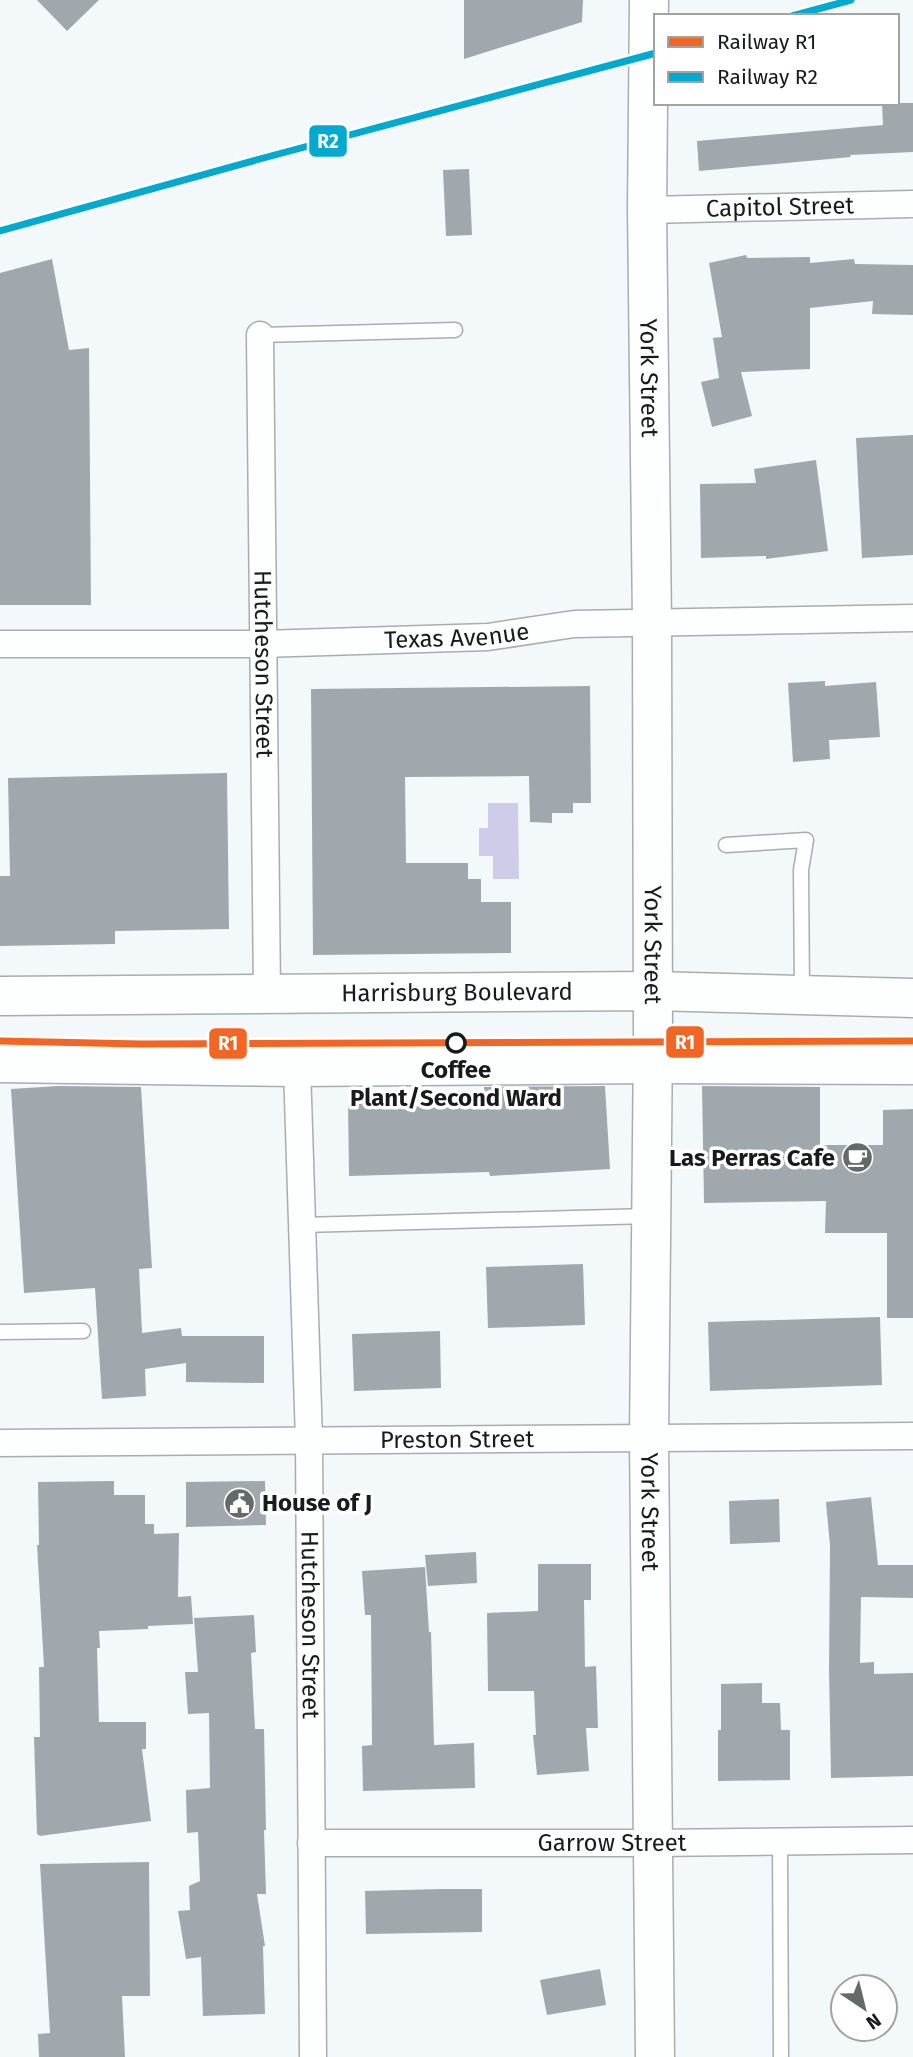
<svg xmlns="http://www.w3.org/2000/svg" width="913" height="2057" font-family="'Fira Sans',sans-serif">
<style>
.water{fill:#cecce8}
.building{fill:#a0a8ae}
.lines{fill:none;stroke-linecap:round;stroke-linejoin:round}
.lane-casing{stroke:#a9adae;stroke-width:17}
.street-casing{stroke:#a9adae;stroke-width:29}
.secondary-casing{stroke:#a9adae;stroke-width:41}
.lane{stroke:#fdfefe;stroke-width:14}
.street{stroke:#fdfefe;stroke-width:26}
.secondary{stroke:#fdfefe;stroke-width:38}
.rail-casing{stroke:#d4d5d6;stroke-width:8}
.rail{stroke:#fff;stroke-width:5;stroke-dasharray:16;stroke-linecap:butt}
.rail-1-casing{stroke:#fff;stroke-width:12}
.rail-2-casing{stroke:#fff;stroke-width:12}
.rail-1{stroke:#f26522;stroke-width:7}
.rail-2{stroke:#00a9ce;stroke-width:7}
.stop-dot{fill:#fff;stroke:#171b1c;stroke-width:3.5}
.labels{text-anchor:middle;stroke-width:7;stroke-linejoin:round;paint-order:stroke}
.street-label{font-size:24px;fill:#171b1c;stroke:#fff}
.stop-label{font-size:24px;font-weight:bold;fill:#171b1c;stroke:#fff}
.poi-label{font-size:24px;font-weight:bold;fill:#171b1c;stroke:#fff;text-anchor:end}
.line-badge{stroke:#fff;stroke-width:2.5}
.badge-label{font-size:19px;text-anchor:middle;font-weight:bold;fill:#fff}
</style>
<rect width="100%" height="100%" fill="#f3f9fa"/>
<!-- water -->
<path class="water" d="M488,803h30l1,76h-26v-23h-14v-28h9z"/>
<!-- building -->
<path class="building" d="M37,0h62l-32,31z
M464,0h119l-1,22 -118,37z
M882,103h31v49l-63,3 1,2 -152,14 -2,-30 186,-16z
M469,169l3,66 -26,1 -3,-66z
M746,255l1,3 63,-1v6l44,-4 1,5 58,1v50l-41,-1 1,-13 -63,7v61l-69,3 11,44 -40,11 -11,-45 18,-4 -6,-40 9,-1 -13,-74z
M52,259l17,91 20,-2 2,257h-91v-332z
M913,435v120l-51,3 -6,-120z
M816,460l12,91 -62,8v-3l-65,2 -1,-74 56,-1 -2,-14z
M825,681v5l51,-4 4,55 -51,3 1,19 -37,3 -5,-79z
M590,686l1,117h-18v10h-21v10l-22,-1 -1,-46 -124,1 1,86h62v16h13v23h30v51l-198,2 -2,-266z
M227,773l2,156 -114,2v13l-115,2v-70h10l-2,-98z
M58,1086l83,1 11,181 -13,1 3,64 39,-5 1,8h82v47l-78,-1v-19l-41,6 1,27 -44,3 -7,-111 -71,5 -13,-204z
M605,1086l5,83 -120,7 -1,-4 -140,4 -1,-75 137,-3 -1,-11z
M702,1086l118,1v58h63v-35l30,-1v209h-26v-85h-62l1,-32 -122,2z
M583,1264l2,61 -97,3 -2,-61z
M880,1317l2,68 -172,6 -2,-69z
M440,1331l1,57 -87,3 -2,-57z
M114,1481v14h31v29h9v10l25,-1 -1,64 13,-1 2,28 -45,2v3l-49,2 1,17h-3l2,74h47v27h-4l9,72 -111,15 -3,-2 -3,-97h6l-1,-70h5l-7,-122h2l-1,-63z
M265,1481l1,44 -80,2v-45z
M871,1497l7,68h35v33l-52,-1 -1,66 14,-1v12l39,-1v103l-82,2 -2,-109 1,-123 -4,-44z
M779,1499l1,43 -50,2 -1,-43z
M476,1552l1,31 -49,3 -3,-31z
M538,1564h53v36h-7l1,67 11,-1 2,62h-12l3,43 -52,4 -4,-40h3l-2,-44h-46l-1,-78 51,-2z
M425,1567l4,65h2l3,113 40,-2 1,45 -112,3 -1,-45 10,-1 -1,-130h-6l-3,-44z
M254,1615l2,37 -5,1 4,76h9l2,101h-2l2,64h-9l8,52h-2l2,68 -62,2 -2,-59 -15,2 -8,-48 12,-1 -1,-24 11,-5 -2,-49 -11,1 -1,-43 24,-2 -1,-75 -21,1 -3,-42h13l-4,-54z
M762,1683v20h18l1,27h9v50l-72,1v-51h3v-46z
M149,1862l1,134h-28l3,61h-86l-1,-23 12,-1 -10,-169z
M441,1889h41v43l-116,2 -1,-43z
M600,1969l6,36 -59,10 -7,-35z"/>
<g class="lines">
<defs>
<path id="lane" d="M260,335l195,-5
M726,845l80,-5 -5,30 1,124
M302,1225l348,-9
M0,1332l83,-1
M780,1842l1,215"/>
<g id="street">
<path id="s1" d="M647,210l266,-6"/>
<path id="s2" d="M260,335l7,658"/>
<path id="s3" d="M0,644h262l226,-7 86,-13 339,-6"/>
<path id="s4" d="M297,1067l12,373 4,617"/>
<path id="s5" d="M0,1443l913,-7"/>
<path id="s6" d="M311,1843h343l259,-3"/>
</g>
<g id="secondary">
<path id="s7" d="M649,0l-2,210 5,413 1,418 -4,398 6,618"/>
<path id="s8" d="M0,996l653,-5 260,7"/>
<path d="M0,1063l297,4 355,-3 261,1"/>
</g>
</defs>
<!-- lane casing -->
<use href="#lane" class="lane-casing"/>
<!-- street casing -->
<use href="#street" class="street-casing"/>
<!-- secondary casing -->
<use href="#secondary" class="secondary-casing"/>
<!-- lane -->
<use href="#lane" class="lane"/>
<!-- street -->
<use href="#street" class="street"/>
<!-- secondary -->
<use href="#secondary" class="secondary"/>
<defs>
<path id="rail" d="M792,16l59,-16
M0,231l256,-71 400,-107"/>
</defs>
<!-- rail casing -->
<use href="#rail" class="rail-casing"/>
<!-- rail -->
<use href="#rail" class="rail"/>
<defs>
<path id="rail-1" d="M0,1041l141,3 772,-3"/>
<path id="rail-2" d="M792,16l59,-16
M0,231l256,-71 400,-107"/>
</defs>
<!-- rail-1 casing -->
<use href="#rail-1" class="rail-1-casing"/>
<!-- rail-2 casing -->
<use href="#rail-2" class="rail-2-casing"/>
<!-- rail-1 -->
<use href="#rail-1" class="rail-1"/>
<!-- rail-2 -->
<use href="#rail-2" class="rail-2"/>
</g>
<!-- icons -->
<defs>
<symbol id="cafe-disc" viewBox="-11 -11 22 22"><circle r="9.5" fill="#64696a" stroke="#fff"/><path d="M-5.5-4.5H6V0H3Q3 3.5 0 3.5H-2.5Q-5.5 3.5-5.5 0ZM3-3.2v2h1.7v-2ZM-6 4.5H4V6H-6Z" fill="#fff"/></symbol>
<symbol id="civic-disc" viewBox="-11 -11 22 22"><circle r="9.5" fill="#64696a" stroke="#fff"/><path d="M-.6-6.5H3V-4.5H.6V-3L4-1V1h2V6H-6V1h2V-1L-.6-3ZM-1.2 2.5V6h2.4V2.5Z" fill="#fff"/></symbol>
</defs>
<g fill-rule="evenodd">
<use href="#cafe-disc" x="840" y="1140" width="35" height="35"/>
<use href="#civic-disc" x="222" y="1486" width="35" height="35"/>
</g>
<!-- markers -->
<circle class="stop-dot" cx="456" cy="1043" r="9"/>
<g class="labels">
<!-- street labels -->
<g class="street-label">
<text dy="8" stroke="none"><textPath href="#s1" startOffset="133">Capitol Street</textPath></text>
<text dy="8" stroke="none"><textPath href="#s7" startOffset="378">York Street</textPath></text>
<text dy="8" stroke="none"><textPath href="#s3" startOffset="457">Texas Avenue</textPath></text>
<text dy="8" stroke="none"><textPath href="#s2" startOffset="329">Hutcheson Street</textPath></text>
<text dy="8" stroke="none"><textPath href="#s7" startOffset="945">York Street</textPath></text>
<text dy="8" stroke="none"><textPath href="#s8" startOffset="457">Harrisburg Boulevard</textPath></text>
<text dy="8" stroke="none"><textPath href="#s5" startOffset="457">Preston Street</textPath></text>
<text dy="8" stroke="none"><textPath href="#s7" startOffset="1512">York Street</textPath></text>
<text dy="8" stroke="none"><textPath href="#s4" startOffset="558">Hutcheson Street</textPath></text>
<text dy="8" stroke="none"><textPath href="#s6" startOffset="301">Garrow Street</textPath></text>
</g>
<!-- stop labels -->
<g class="stop-label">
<text x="456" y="1078">Coffee<tspan x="456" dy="28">Plant/Second Ward</tspan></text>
</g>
<!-- poi labels -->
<g class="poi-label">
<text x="835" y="1166">Las Perras Cafe</text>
<text x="262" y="1511" text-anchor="start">House of J</text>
</g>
</g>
<g class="line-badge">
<rect x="308" y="124" width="40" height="34" rx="7" fill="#00a9ce"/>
<rect x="665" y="1025" width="40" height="34" rx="7" fill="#f26522"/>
<rect x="208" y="1027" width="40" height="33" rx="7" fill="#f26522"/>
</g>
<g class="badge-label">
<text x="328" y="148">R2</text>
<text x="685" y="1049">R1</text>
<text x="228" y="1050">R1</text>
</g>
<!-- legend -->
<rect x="654" y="14" width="245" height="91" fill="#ffffff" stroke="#a2a4a4" stroke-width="2"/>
<rect x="668" y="37" width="35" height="10" fill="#f26522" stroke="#a2a4a4" stroke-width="2"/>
<text x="717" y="49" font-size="21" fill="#171b1c">Railway R1</text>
<rect x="668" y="72" width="35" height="10" fill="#00a9ce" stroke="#a2a4a4" stroke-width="2"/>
<text x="717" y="84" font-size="21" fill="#171b1c">Railway R2</text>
<!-- north arrow -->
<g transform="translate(864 2008) rotate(145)"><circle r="33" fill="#ffffff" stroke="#a2a4a4" stroke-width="2"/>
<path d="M0-5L12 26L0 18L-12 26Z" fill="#64696a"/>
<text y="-10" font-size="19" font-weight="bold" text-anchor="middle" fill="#171b1c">N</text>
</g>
</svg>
